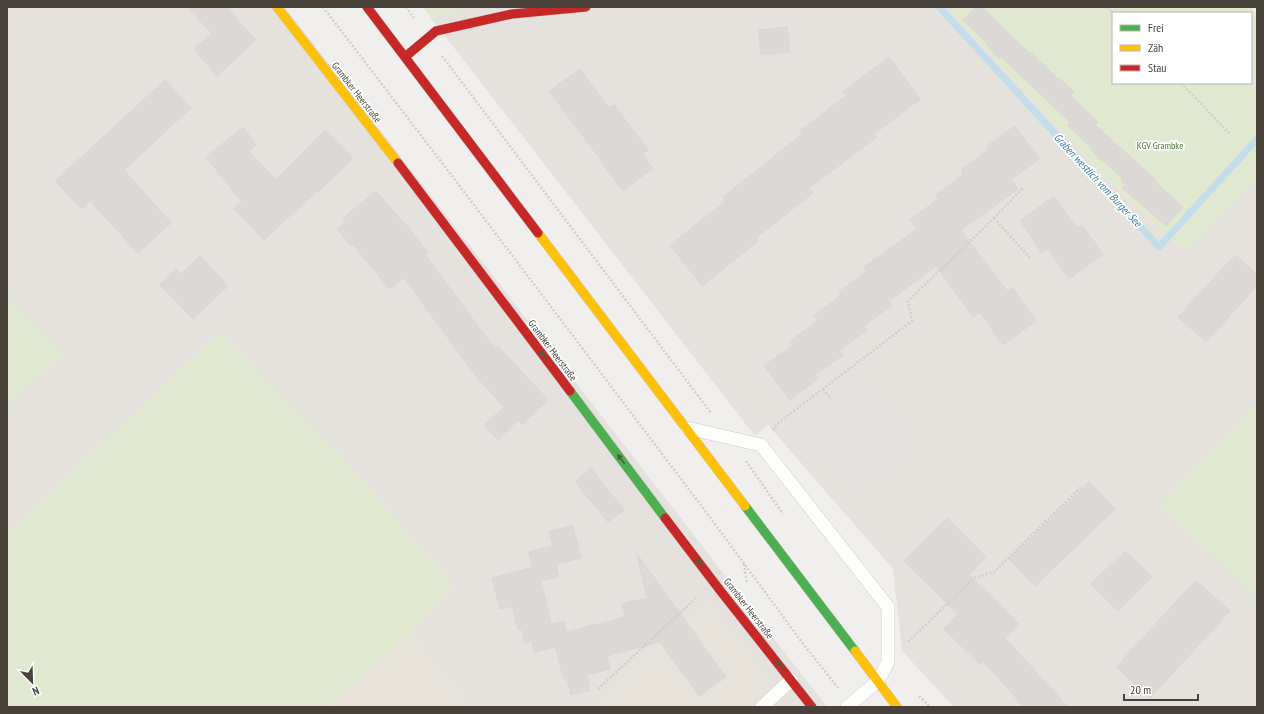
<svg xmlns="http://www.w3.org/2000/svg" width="1264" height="714" font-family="'PT Sans Narrow',sans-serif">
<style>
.residential{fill:#e5e1dc}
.education{fill:#e7e2da}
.green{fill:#e0e8d0;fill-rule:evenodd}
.parking{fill:#e3e0de}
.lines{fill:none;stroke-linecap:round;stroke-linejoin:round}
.stream{stroke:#c3ddea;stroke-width:7}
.building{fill:#dbd8d6;stroke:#d9d6d3}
.lane-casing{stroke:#cfcdca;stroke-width:14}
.fast-casing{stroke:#cfcbc5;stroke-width:10}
.slow-casing{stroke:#cfcbc5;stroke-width:10}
.jam-casing{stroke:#cfcbc5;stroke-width:10}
.path{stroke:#d1cfcb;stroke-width:2.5;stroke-dasharray:2 2;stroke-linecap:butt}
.lane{stroke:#fdfdfc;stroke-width:13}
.fast{stroke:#4caf50;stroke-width:9}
.slow{stroke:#ffc107;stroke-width:9}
.jam{stroke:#c62828;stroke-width:9}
.oneway{fill:#485c40}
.labels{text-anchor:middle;stroke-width:3.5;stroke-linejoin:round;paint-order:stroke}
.street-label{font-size:10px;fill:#47413a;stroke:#fff}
.park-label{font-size:10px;fill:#507233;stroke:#fff}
.water-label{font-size:11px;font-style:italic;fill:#3d7ca0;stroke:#fff}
</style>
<rect width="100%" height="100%" fill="#f1efed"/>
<!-- residential -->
<path class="residential" d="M7,7h278l542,700h-499l84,-74 41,-48 -112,-129 -122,-123 -212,201z
M465,7h481l159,170 59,56 23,17 70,-72v529h-303l-52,-56 -9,-82 -125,-144 -13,11 -324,-418z"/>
<!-- education -->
<path class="education" d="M707,599l85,108h-198z
M412,633l61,74h-145z"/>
<!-- green -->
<path class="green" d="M423,7h42l-34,11z
M946,7h305l6,8v163l-70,72 -23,-17 -59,-56zM1113,13h138v70h-138z
M7,297l57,57 -57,52z
M219,333l122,123 112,129 -41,48 -84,74h-321v-173z
M1257,403v196l-98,-94z"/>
<!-- parking -->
<path class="parking" d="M853,373l57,70 -55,45 -57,-70z"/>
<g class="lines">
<!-- stream -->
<path class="stream" d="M939,7l220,240 98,-108"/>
</g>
<!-- building -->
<path class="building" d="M187,7h39l30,33 -39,36 -23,-27 18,-16z
M976,7h6l47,46 1,-1 28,27 1,-1 15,14 -3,4 27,26 -3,3 61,55 -2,1 29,26 -17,19 -44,-38 3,-3 -4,-4 2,-2 -31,-28 1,-1 -26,-25 3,-3 -69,-65 -1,2 -13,-14 1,-1 -25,-24z
M787,27l3,25 -29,3 -3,-25z
M889,57l31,42 -46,35 3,3 -68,51 4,5 -57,45 2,3 -56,45 -32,-41 56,-44 -3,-4 79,-63 -2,-3 46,-35 -3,-5z
M580,69l29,39 5,-3 34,45 -6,4 11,14 -30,23 -20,-26 1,-1 -55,-73z
M165,80l26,28 -67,62 47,53 -33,30 -48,-52 -8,8 -27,-28z
M1015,126l25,33 -29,20 7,10 -57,41 47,62 5,-4 23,33 -33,24 -23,-33 -7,5 -37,-51 -47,35 3,4 -28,21 3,4 -28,21 4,4 -28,20 3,4 -28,21 -26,-34 29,-21 -3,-4 27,-20 -3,-5 27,-21 -2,-3 28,-21 -3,-4 53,-38 -7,-9 28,-21 -2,-4 28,-21 -3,-4 28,-21 -2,-3z
M243,127l13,18 -7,6 27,29 49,-50 28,28 -35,34 -1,-1 -53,49 -30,-31 8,-7 -36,-45z
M376,191l27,31h1l24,31 -3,2 70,94 3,-3 50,54 -26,24 -4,-4 -20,20 -14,-15 20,-18 -28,-31 -72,-98 -15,11 -36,-45 -2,2 -14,-17 9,-8 -3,-3z
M1054,196l23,32 5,-3 21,29 -34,25 -21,-30 -6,4 -22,-32z
M1235,255l22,19v12l-51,56 -28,-25z
M200,256l28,30 -35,33 -33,-34 16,-16 5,5z
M591,468l33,42 -16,12 -33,-40z
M1089,482l26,27 -80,77 -26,-27z
M947,518l39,39 -17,18 50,49 -14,14 63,69h-44l-41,-46 -3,3 -36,-35 14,-15 -54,-53z
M573,526l8,32 -25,6 3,13 -18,4 10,43 13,-3 2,11 60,-15 -4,-13 25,-6 -10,-44 89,123 -27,19 -39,-54 -53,14 3,13 -23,6 3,15 -19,5 -4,-17 -3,1 -9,-32 -21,5 -2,-11 -7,2 -3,-14 -4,1 -6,-24 -12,3 -8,-31 41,-11 -4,-15 24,-6 -4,-15z
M1125,551l27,26 -34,34 -27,-27z
M1196,580l34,31 -80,87 -34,-31z"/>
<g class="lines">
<defs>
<path id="lane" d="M687,428l74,17 127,162v55l-10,19 -31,26
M762,707l29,-27"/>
<path id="fast" d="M570,391l95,127
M745,506l110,145"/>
<path id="slow" d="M277,7l121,156
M538,233l207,273
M855,651l42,56"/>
<path id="jam" d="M367,7l171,226
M405,57l31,-26 76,-17 74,-7
M398,163l172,228
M665,518l54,71 93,118"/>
</defs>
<!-- lane casing -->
<use href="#lane" class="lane-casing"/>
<!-- fast casing -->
<use href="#fast" class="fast-casing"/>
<!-- slow casing -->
<use href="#slow" class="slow-casing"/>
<!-- jam casing -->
<use href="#jam" class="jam-casing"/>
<!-- path -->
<path class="path" d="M323,7l142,186 244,323 95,129 35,44
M406,7l8,11
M1107,7l6,7
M442,56l269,357
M1181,83l50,52
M994,218l36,40
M823,389l8,10
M773,430l5,-7 134,-102 -4,-20 86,-83 30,-31
M746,461l37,53
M744,564l3,20
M908,642l66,-64 20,-6 87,-85
M598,689l98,-91
M919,696l11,11"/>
<!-- lane -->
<use href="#lane" class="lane"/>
<!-- fast -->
<use href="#fast" class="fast"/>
<!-- slow -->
<use href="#slow" class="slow"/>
<!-- jam -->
<use href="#jam" class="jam"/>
</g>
<!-- one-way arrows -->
<defs><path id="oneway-solid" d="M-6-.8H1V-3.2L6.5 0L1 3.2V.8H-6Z"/></defs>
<g class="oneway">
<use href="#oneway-solid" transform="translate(543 355) rotate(-127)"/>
<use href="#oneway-solid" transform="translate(621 459) rotate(-127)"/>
<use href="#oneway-solid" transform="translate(700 563) rotate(-127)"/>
<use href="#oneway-solid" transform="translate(780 665) rotate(-128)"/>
</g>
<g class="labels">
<!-- street labels -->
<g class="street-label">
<text transform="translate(357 92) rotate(52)" y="4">Grambker Heerstraße</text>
<text transform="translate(553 350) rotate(53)" y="4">Grambker Heerstraße</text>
<text transform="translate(749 608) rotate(52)" y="4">Grambker Heerstraße</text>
</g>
<!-- park labels -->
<g class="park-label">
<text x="1160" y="149">KGV Grambke</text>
</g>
<!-- water labels -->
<g class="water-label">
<text transform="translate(1098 180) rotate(47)" y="4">Graben westlich vom Burger See</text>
</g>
</g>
<!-- border -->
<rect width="1264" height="714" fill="none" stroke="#47413a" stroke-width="16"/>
<!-- legend -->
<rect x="1112" y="12" width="140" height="72" fill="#ffffff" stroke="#b5b3b0"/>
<rect x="1120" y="25" width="20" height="6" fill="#4caf50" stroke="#b5b3b0"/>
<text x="1148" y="32" font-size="12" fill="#47413a">Frei</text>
<rect x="1120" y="45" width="20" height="6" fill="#ffc107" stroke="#b5b3b0"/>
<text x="1148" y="52" font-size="12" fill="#47413a">Zäh</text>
<rect x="1120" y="65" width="20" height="6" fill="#c62828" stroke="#b5b3b0"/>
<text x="1148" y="72" font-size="12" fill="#47413a">Stau</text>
<!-- north arrow -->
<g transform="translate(32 682) rotate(157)" stroke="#ffffff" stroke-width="3" paint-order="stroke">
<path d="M0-3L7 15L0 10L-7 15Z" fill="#47413a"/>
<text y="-6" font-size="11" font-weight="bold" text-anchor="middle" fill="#47413a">N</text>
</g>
<!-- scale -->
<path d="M1124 694v6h74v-6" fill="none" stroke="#47413a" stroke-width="2"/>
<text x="1130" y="694" font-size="12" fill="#47413a" stroke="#ffffff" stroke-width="3" paint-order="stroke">20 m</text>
</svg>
